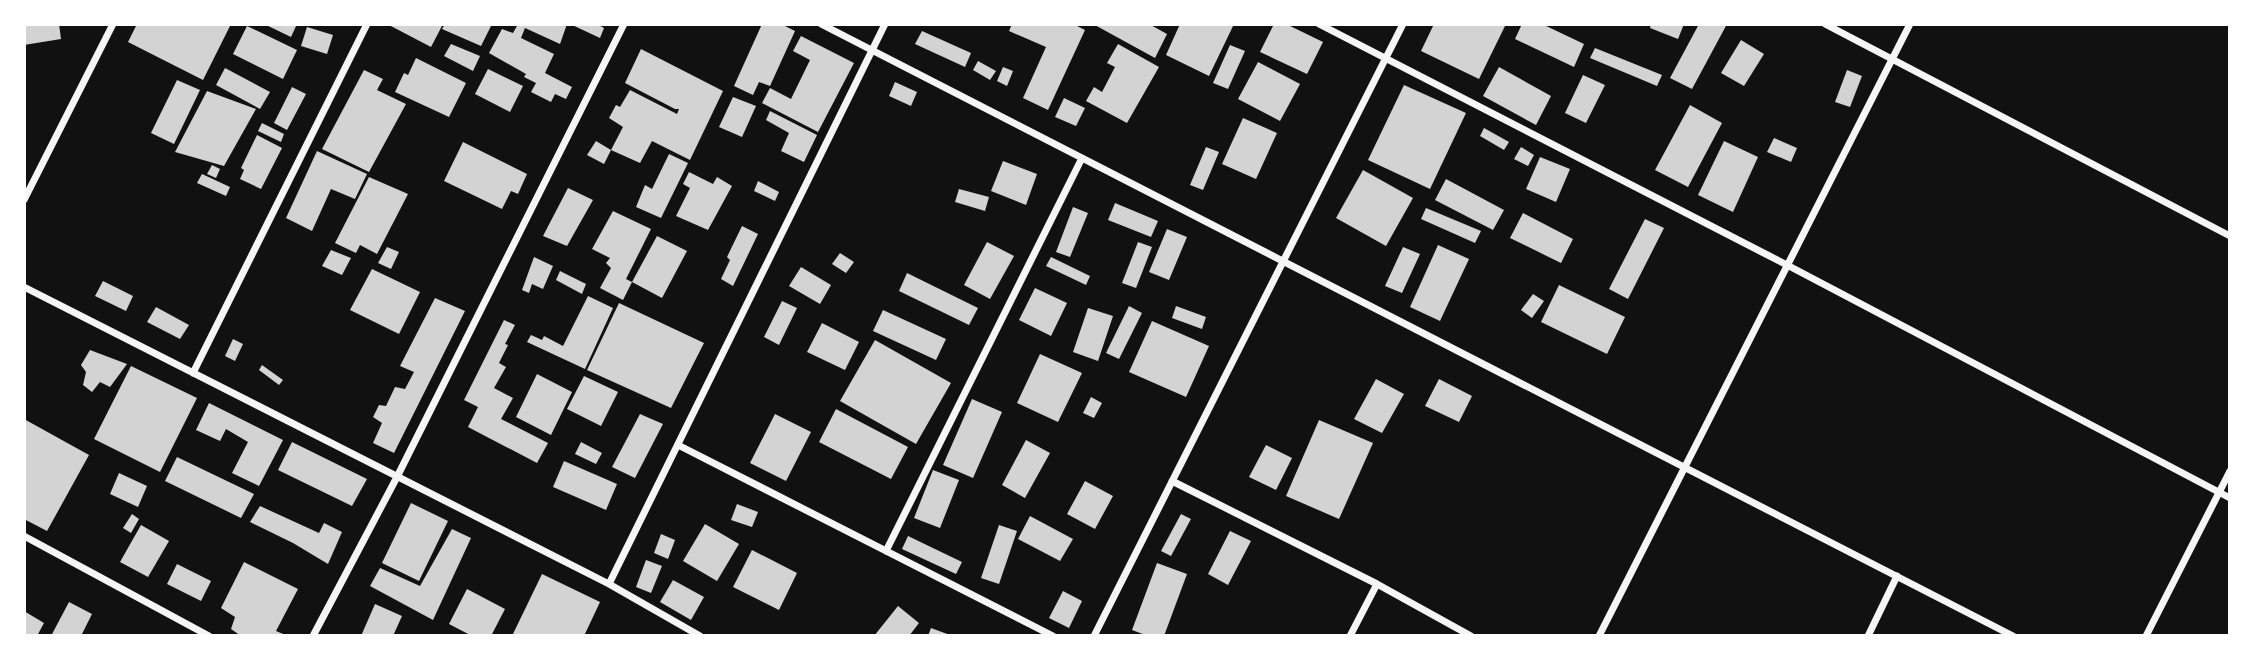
<svg xmlns="http://www.w3.org/2000/svg" width="2254" height="660" font-family="Barlow,sans-serif">
<style>
.building{fill:#d3d3d3}
.lines{fill:none;stroke-linecap:round;stroke-linejoin:round}
.minor{stroke:#f5f5f5;stroke-width:7}
</style>
<rect width="100%" height="100%" fill="#111"/>
<!-- building -->
<path class="building" d="M24,24h35l2,15 -37,6z
M137,24h94l-28,56 -75,-38z
M264,24h33l-6,13z
M387,24h56l-12,23z
M445,24h47l-11,22 -39,-17z
M518,24h49l-7,20 -35,-16 -4,10 33,16 -9,19 27,14 -6,12 -11,-5 -4,8 -20,-10 5,-9 -12,-6 2,-3 -37,-21 13,-24 11,4z
M570,24h27l7,4 -4,10z
M762,24h19l14,7 -25,55 -11,-4 -6,13 -19,-9z
M1012,24h61l12,6 -37,80 -25,-12 23,-51 -37,-16z
M1093,24h56l18,10 -12,24z
M1180,24h54l-25,52 -43,-21z
M1274,24h12l37,18 -16,32 -47,-22z
M1434,24h72l-27,55 -58,-28z
M1522,24h20l42,20 -10,23 -59,-28z
M1651,24h33l-6,15 -28,-11z
M1699,24h28l-35,65 -22,-11z
M247,26l50,24 -14,29 -50,-25z
M307,27l26,8 -6,19 -26,-8z
M922,31l49,22 -6,14 -50,-23z
M801,36l53,27 -36,69 -56,-29 8,-15 21,11 19,-39 -17,-9z
M1741,40l23,14 -20,32 -23,-13z
M451,44l29,12 -7,15 -29,-15z
M1118,44l41,23 -32,56 -41,-22 8,-14 8,5 13,-25 -8,-4z
M1230,45l15,6 -17,38 -15,-6z
M1595,48l67,27 -5,11 -67,-28z
M641,49l82,42 -33,69 -38,-19 -12,22 -29,-13 12,-23 -14,-9 7,-13 4,2 10,-17 47,24 2,-5h-4l-50,-26z
M416,58l50,25 -17,34 -54,-25 9,-19 4,2z
M978,61l18,10 -6,9 -17,-10z
M1258,62l42,22 -20,37 -42,-22z
M1003,67l10,4 -6,15 -10,-5z
M1499,67l52,29 -15,29 -53,-29z
M225,68l45,24 -10,17 -44,-24z
M488,69l35,17 -13,26 -35,-18z
M364,70l19,9 -6,11 29,14 -37,68 -47,-23z
M1847,70l15,6 -12,31 -15,-5z
M1583,75l22,10 -19,38 -21,-10z
M177,80l23,10 -26,54 -23,-11z
M895,82l22,10 -6,14 -22,-10z
M1404,85l62,28 -36,76 -62,-29z
M292,87l14,7 -19,36 -13,-7z
M207,91l49,18 -32,57 -49,-14z
M733,97l23,9 -14,31 -23,-10z
M1064,98l21,10 -9,18 -21,-9z
M1690,105l32,18 -34,64 -33,-17z
M770,111l47,24 -13,27 -23,-11 8,-18 -23,-13z
M1243,118l34,15 -21,46 -34,-15z
M262,123l22,11 -3,8 -23,-11z
M1484,128l25,14 -5,8 -24,-14z
M257,135l25,13 -21,41 -21,-10 4,-9 -3,-2z
M1774,138l23,10 -6,14 -24,-10z
M596,141l15,9 -7,14 -17,-9z
M1724,141l34,16 -25,55 -35,-17z
M463,142l64,32 -9,20 -7,-3 -9,18 -58,-28z
M1206,147l13,5 -16,38 -13,-5z
M1521,147l13,8 -6,11 -14,-7z
M317,151l50,23 -12,25 -24,-10 -19,42 -26,-13z
M669,154l19,9 -27,55 -25,-11 9,-22 7,4z
M1540,157l30,12 -14,33 -30,-13z
M1003,161l34,13 -11,31 -35,-14z
M212,165l8,4 -4,9 -9,-4z
M1363,170l50,28 -27,48 -50,-28z
M689,172l24,12 4,-7 15,9 -24,44 -32,-14 14,-28 -7,-4z
M202,174l28,13 -4,9 -29,-13z
M369,177l39,17 -31,60 -17,-9 -4,8 -21,-10z
M1446,179l58,31 -11,20 -58,-30z
M758,181l21,11 -4,9 -21,-10z
M568,188l25,12 -26,46 -24,-10z
M959,189l30,8 -4,14 -30,-9z
M1115,203l43,18 -7,16 -43,-17z
M1073,207l15,6 -18,44 -14,-5z
M1426,208l55,23 -6,12 -54,-24z
M613,211l38,18 -25,50 6,3 25,-46 30,15 -25,47 -30,-16 -9,18 -23,-12 11,-20 -5,-5 4,-5 -18,-9z
M1523,213l50,26 -12,24 -51,-25z
M1645,219l19,9 -36,71 -19,-10z
M742,226l16,8 -25,52 -12,-7 9,-19 -3,-3z
M1167,229l20,8 -18,43 -20,-8z
M987,242l27,14 -24,43 -26,-14z
M1138,242l14,5 -16,41 -14,-5z
M1438,245l31,14 -29,62 -30,-14z
M387,247l12,5 -8,17 -13,-6z
M1403,247l17,7 -18,39 -17,-7z
M331,250l20,8 -9,17 -20,-9z
M840,253l14,9 -8,11 -14,-9z
M534,257l19,9 -10,23 -11,-5 -3,9 -7,-3z
M1051,257l39,19 -4,9 -40,-19z
M801,267l30,18 -11,19 -31,-18z
M372,269l48,23 -21,42 -49,-24z
M560,271l26,13 -4,10 -26,-14z
M907,273l71,35 -9,17 -70,-34z
M103,281l30,15 -7,15 -31,-15z
M1559,285l66,32 -18,37 -66,-32z
M1035,288l32,15 -16,33 -32,-16z
M1533,294l11,7 -12,17 -11,-8z
M588,296l25,12 -28,61 -58,-27 4,-7 11,5 2,-4 19,10z
M435,298l30,13 -71,142 -21,-10 9,-20 -9,-6 6,-12 7,1 9,-19 10,2 9,-17 -14,-6z
M782,301l15,7 -18,37 -15,-8z
M619,303l85,40 -33,65 -84,-38z
M1129,306l13,7 -23,46 -13,-6z
M1176,306l30,11 -4,12 -30,-11z
M156,307l33,18 -9,14 -33,-17z
M1088,308l25,8 -15,45 -25,-9z
M883,310l63,29 -10,21 -63,-29z
M504,320l11,5 -10,19 3,1 -9,18 7,4 -12,21 19,10 -12,21 47,24 -11,20 -69,-36 10,-20 -14,-7z
M1152,321l57,25 -23,51 -57,-25z
M822,323l37,19 -14,28 -38,-18z
M233,339l10,5 -8,17 -10,-5z
M875,340l76,43 -35,61 -76,-43z
M90,350l37,14 -17,23 -10,-5 -8,10 -9,-7 3,-13 -5,-7z
M1040,354l42,19 -24,49 -41,-19z
M262,365l21,15 -4,5 -20,-15z
M131,366l66,32 -37,74 -66,-33z
M537,374l35,18 -21,43 -35,-18z
M584,376l34,16 -17,34 -34,-17z
M1376,379l28,15 -22,39 -28,-14z
M1439,379l33,17 -13,26 -34,-16z
M1091,397l11,6 -8,15 -11,-5z
M972,399l30,13 -29,66 -30,-13z
M209,403l74,37 -24,46 -27,-13 16,-31 -22,-13 -6,12 -24,-11z
M836,409l72,38 -17,32 -72,-37z
M640,414l23,10 -28,54 -23,-11z
M775,414l36,18 -25,49 -36,-18z
M24,419l65,36 -42,76 -23,-12z
M1319,420l54,23 -34,76 -53,-23z
M1026,440l24,13 -25,45 -23,-13z
M292,442l75,37 -15,27 -74,-36z
M581,442l21,11 -6,11 -21,-10z
M1266,445l26,13 -16,32 -27,-13z
M177,457l77,37 -13,24 -76,-37z
M564,461l53,23 -11,26 -53,-23z
M933,470l26,10 -19,48 -26,-10z
M119,473l28,13 -9,21 -28,-13z
M1085,481l28,15 -18,33 -28,-15z
M411,503l37,18 -29,60 -37,-18z
M737,504l21,8 -6,15 -21,-7z
M260,506l59,27 5,-10 18,9 -14,32 -35,-21 -43,-21z
M132,514l7,5 -8,14 -8,-5z
M1181,514l10,5 -20,37 -10,-5z
M1030,516l43,23 -13,22 -42,-22z
M705,524l34,20 -22,37 -34,-20z
M141,525l28,16 -21,36 -28,-15z
M999,525l18,6 -18,53 -18,-6z
M452,529l19,9 -38,82 -63,-34 10,-18 40,18z
M1230,531l21,10 -23,44 -20,-11z
M661,534l14,6 -7,19 -14,-6z
M908,536l54,26 -6,12 -54,-25z
M752,550l45,23 -18,37 -46,-23z
M646,560l16,6 -11,27 -15,-6z
M244,562l54,27 -22,42 12,5h-47l-10,-7 4,-12 -14,-9z
M1157,563l30,11 -23,62h-16l-16,-6z
M177,564l34,17 -10,20 -34,-17z
M542,574l58,28 -16,34h-72z
M673,580l31,17 -13,23 -31,-18z
M467,589l38,20 -14,27h-19l-23,-12z
M1063,591l19,10 -13,27 -20,-10z
M69,602l23,12 -11,22h-30z
M375,604l27,12 -9,20h-32z
M898,606l21,17 -10,13h-35z
M24,611l20,12 -7,13h-13z
M931,628l19,7v1h-22z"/>
<g class="lines">
<!-- minor -->
<path class="minor" d="M821,24l1192,612
M1319,24l468,241 443,233
M1825,24l405,212
M24,200l89,-176
M24,287l585,297 91,52
M193,373l174,-349
M678,445l375,191
M1172,481l205,103 94,52
M24,536l185,100
M886,551l196,-393
M609,584l276,-560
M313,636l84,-159 227,-453
M1094,636l309,-612
M1350,636l27,-52
M1599,636l311,-612
M1868,636l29,-60
M2146,636l84,-165"/>
</g>
<!-- border -->
<rect width="2254" height="660" fill="none" stroke="#ffffff" stroke-width="52"/>
</svg>
